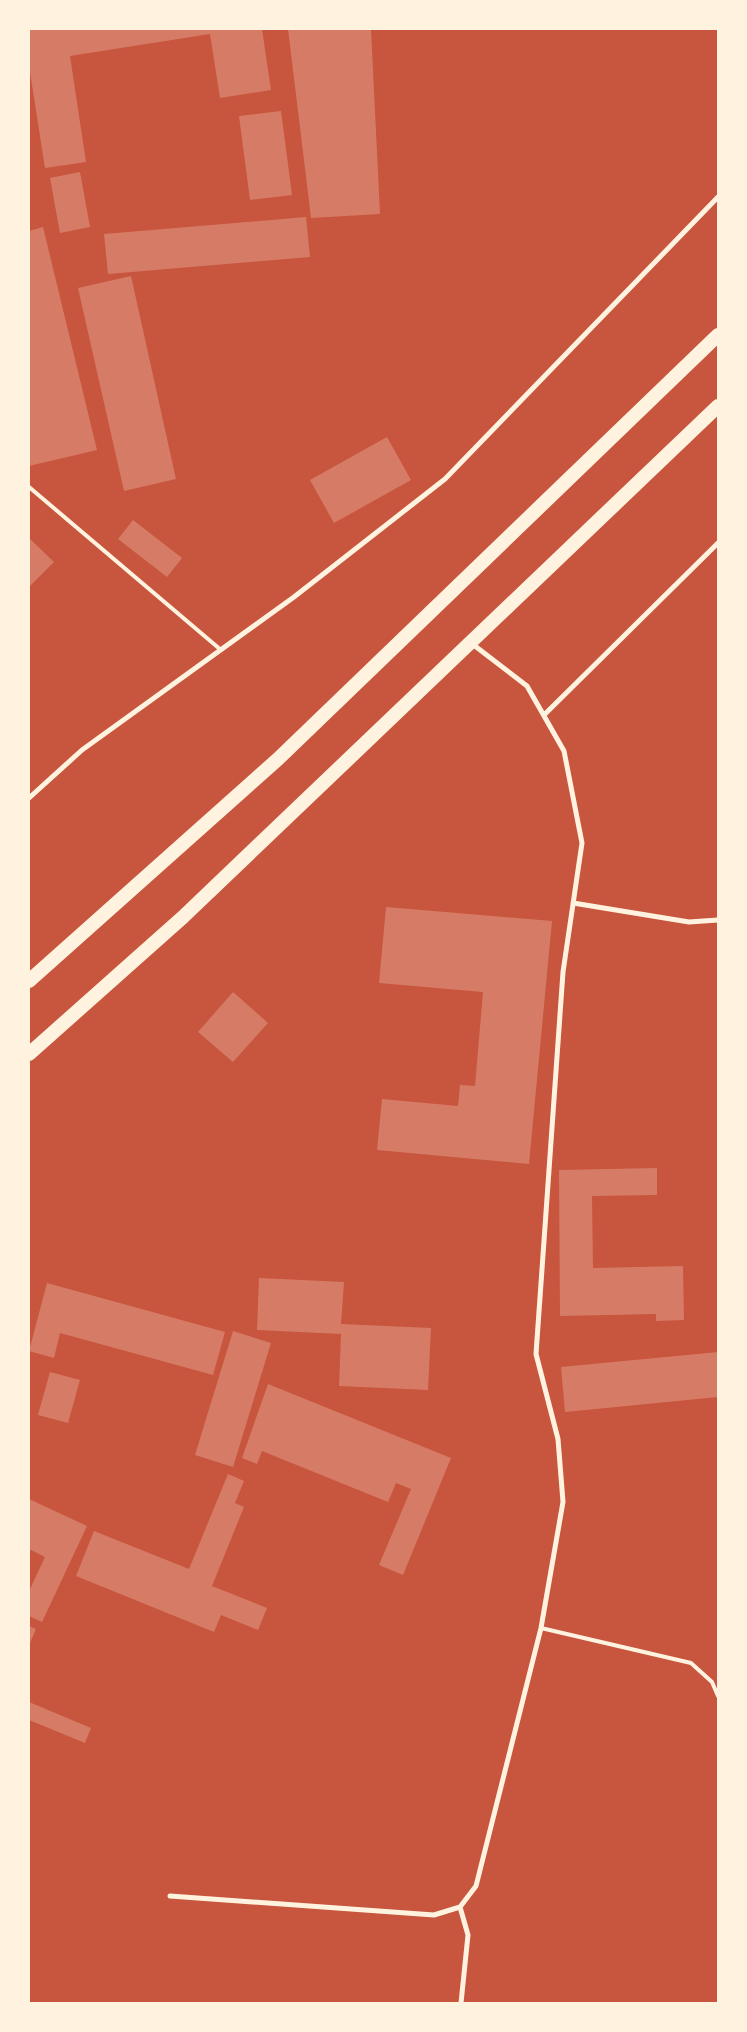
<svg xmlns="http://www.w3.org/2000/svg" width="747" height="2032" font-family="Literata,serif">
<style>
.building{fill:#d67c66}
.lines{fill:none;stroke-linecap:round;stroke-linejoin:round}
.service{stroke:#fff3e0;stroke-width:4}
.minor{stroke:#fff3e0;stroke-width:5}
.trunk{stroke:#fff3e0;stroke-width:14}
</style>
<rect width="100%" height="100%" fill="#c8553d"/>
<!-- building -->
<path class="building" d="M29,29h233l9,61 -51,8 -10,-64 -140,22 16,106 -41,6 -16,-102z
M288,29h83l9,185 -69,4z
M281,111l11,84 -42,5 -11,-84z
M80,172l10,55 -30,6 -10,-55z
M306,217l4,40 -202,17 -4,-40z
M43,227l54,223 -68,16v-235z
M131,276l45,203 -52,12 -46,-203z
M387,437l24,43 -77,43 -24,-43z
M133,520l49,38 -15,19 -49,-38z
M29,538l25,24 -25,25z
M386,907l166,14 -23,243 -152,-14 5,-51 76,7 2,-21 15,1 8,-94 -104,-9z
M233,992l35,31 -35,39 -35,-30z
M657,1168v27l-65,1 1,72 90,-2 1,54 -28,1v-7l-96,2 -1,-146z
M259,1278l85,4 -3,42 90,4 -3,62 -89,-4 2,-52 -84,-4z
M47,1283l178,49 -12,43 -153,-42 -6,25 -25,-7z
M233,1331l38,12 -38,124 -38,-12z
M718,1352v45l-153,15 -4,-45z
M50,1372l30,8 -12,43 -30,-8z
M268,1384l183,74 -48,117 -24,-10 32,-76 -15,-6 -8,19 -126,-51 -5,13 -15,-6z
M228,1474l16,7 -9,22 9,4 -32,79 55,22 -9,22 -37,-15 -7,17 -138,-56 18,-45 95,38z
M29,1499l58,27 -45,96 -13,-6v-25l16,-34 -16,-8z
M29,1626l7,3 -7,16z
M29,1702l62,26 -6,15 -56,-23z"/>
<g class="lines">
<!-- service -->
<path class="service" d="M29,487l192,163
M541,1628l150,35 21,19 6,14"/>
<!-- minor -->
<path class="minor" d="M544,715l174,-172
M29,798l53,-48 212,-153 151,-118 273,-282
M573,903l116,19 29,-2
M170,1896l264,19 26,-8 16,-21 65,-258 22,-126 -5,-63 -22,-85 27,-382 19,-129 -18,-92 -37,-65 -56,-43
M460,1907l8,28 -7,68"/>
<!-- trunk -->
<path class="trunk" d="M29,981l249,-222 440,-424
M29,1054l154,-137 535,-511"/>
</g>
<!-- border -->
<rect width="747" height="2032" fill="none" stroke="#fff3e0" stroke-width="60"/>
</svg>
